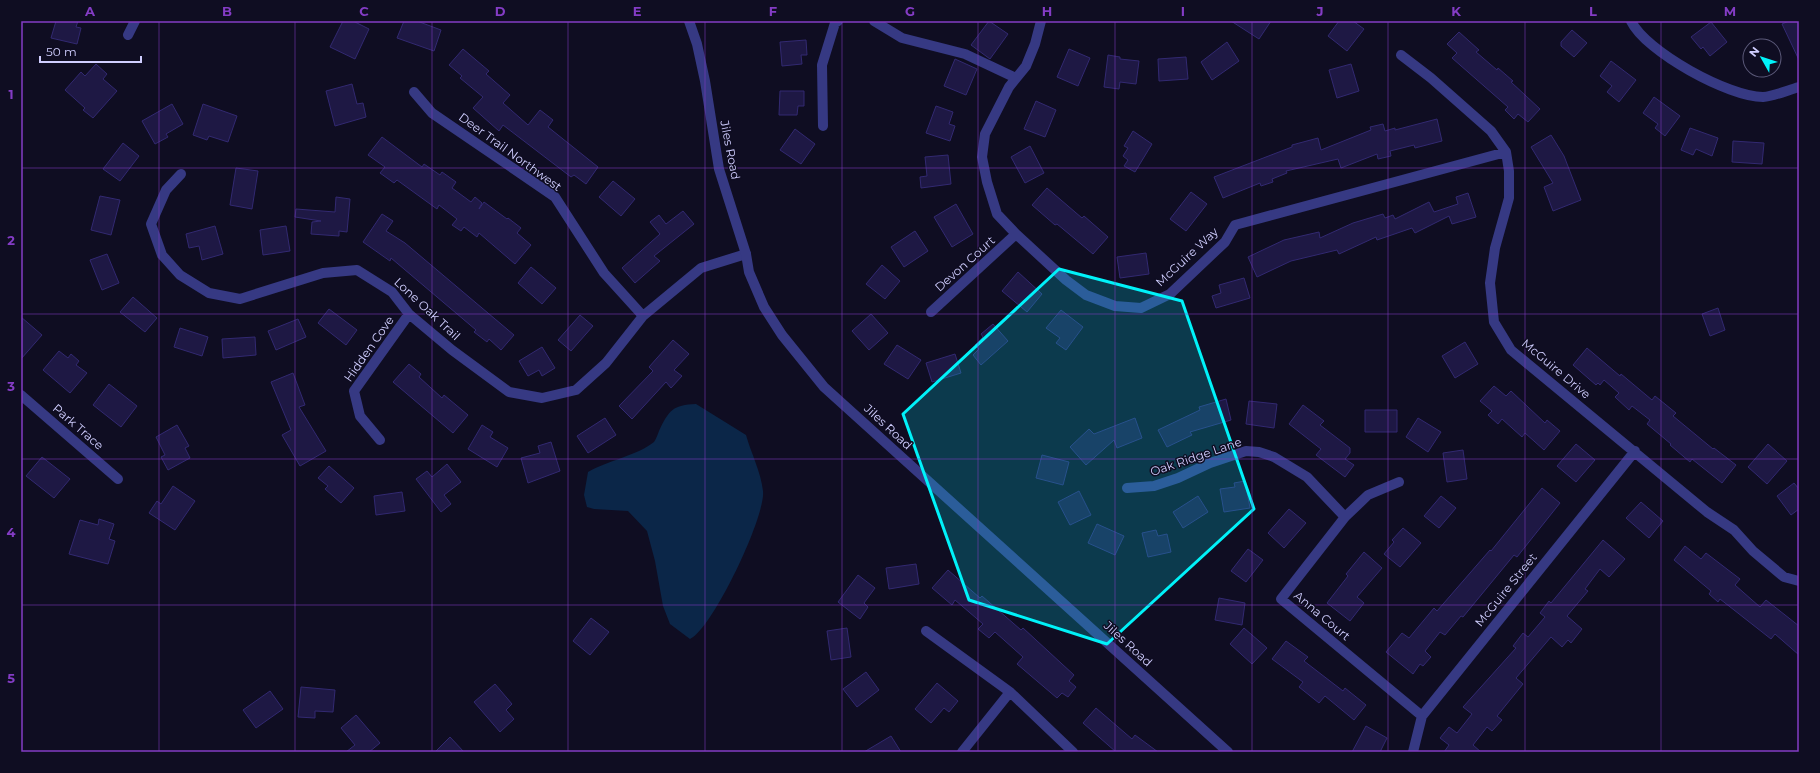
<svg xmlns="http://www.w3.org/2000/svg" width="1820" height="773" font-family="Montserrat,sans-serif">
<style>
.water{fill:#0b2648}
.building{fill:#1e1844;stroke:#322971}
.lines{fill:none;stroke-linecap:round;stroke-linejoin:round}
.minor{stroke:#363983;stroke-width:10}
.tertiary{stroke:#363983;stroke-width:10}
.marked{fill:#00f2f9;fill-opacity:0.2;stroke:#00f2f9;stroke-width:3;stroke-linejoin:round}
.grid{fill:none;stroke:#843cc5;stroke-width:1;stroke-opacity:0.55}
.labels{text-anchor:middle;stroke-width:3;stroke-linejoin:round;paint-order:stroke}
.street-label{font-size:12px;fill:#d0ceff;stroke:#0f0d22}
.neatline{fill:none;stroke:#843cc5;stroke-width:1.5}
.grid-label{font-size:13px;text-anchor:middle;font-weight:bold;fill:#843cc5}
</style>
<rect width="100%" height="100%" fill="#0f0d22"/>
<!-- water -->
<path class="water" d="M696,404l50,31c5,18 15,37 17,56 3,25 -51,139 -73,148l-20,-15 -7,-18 -8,-45 -8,-30 -19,-20 -34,-2 -7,-2 -3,-12 4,-23c19,-11 50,-17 66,-30 2,-3 4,-8 5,-11 10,-21 14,-26 37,-27z"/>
<!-- building -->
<path class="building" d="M56,21h22l-2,6 5,1 -4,16 -26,-6z
M343,21h10l16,8 -14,30 -25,-12z
M404,21h13l24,9 -7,21 -37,-13z
M989,21l19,13 -18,25 -19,-14z
M1231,21h40l-12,18z
M1339,21h14l11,8 -17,22 -19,-15z
M1789,21h10v39l-17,-36z
M1711,22l16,20 -17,14 -7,-9 -2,2 -10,-12z
M1572,30l15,13 -13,14 -13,-11v-4z
M1459,32l20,18 -3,2 21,18 1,-2 15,13 -2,1 29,27 -12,13 -10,-8 -4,5 -9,-9 3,-3 -56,-49 5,-5 -10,-9z
M806,40l1,15h-6l1,9 -20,2 -2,-24z
M1227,42l12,19 -27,19 -11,-18z
M463,49l26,22 -3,3 24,21 -7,8 25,22 12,-15 13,10 -5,7 50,40 -12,17 -12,-9 -3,2 -68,-52 -4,6 -26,-23 10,-11 -23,-19 2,-2 -13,-11z
M1069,49l21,9 -12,28 -21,-9z
M1108,55l12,2v2l19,2 -3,23 -16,-2 -1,7 -15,-2z
M1186,57l2,22 -29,2 -1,-22z
M955,59l22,10 -11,26 -22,-9z
M1611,61l25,19 -17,22 -12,-10 5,-6 -12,-10z
M96,64l11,10 -4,5 14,12 -24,27 -10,-8 2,-2 -20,-18 16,-18 4,4z
M1351,64l8,27 -22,7 -8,-28z
M352,84l5,20 6,-1 3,14 -31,9 -9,-35z
M780,91h24v15h-6l-1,9h-18z
M1654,97l26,19 -15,20 -10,-8 3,-4 -15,-11z
M1036,101l20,9 -11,27 -21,-8z
M172,104l11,20 -17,10 2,3 -13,7 -13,-23z
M203,104l34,12 -9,26 -19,-6 -2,4 -14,-5z
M936,106l17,6 -4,12 6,2 -5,15 -24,-8z
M1437,119l5,22 -27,7 -1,-3 -24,6 1,5 -13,3 -1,-5 -36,14 -3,-9 -52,12 1,2 -15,6 1,3 -12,4 -1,-3 -37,15 -9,-21 78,-30v-2l26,-7 3,12 50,-20 -1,-3 13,-3 2,7 10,-3v2z
M1690,128l28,10 -6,18 -16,-7 -3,6 -12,-5z
M795,129l20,15 -14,20 -21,-14z
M1133,131l19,13 -17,28 -11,-6 4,-6 -5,-4 5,-8 -4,-2z
M1551,135l13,21 17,44 -28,11 -9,-24 9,-4 -22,-36z
M382,137l40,30 2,-3 16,11 2,-3 14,10 -4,6 19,14 4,-5 7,6 -3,6 5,-7 23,17 1,-1 13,10 -4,5 14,12 -16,19 -36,-31 -2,4 -13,-10 -3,4 -9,-6 5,-6 -18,-14 -2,4 -40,-29 -3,3 -14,-10 5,-6 -17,-12z
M1733,141l31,2 -2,21 -30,-2z
M123,143l16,13 -19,25 -17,-12z
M1030,146l14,27 -19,10 -14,-26z
M948,155l3,29 -30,4 -1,-11 7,-1 -2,-19z
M236,168l22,3 -6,38 -22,-4z
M613,181l22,18 -14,17 -22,-19z
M1047,188l35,30 2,-2 24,21 -15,17 -36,-30 -2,1 -23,-20z
M1191,192l16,12 -21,27 -16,-12z
M1468,193l8,24 -24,7 -3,-8 -34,17 -3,-5 -35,12 -1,-3 -37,17 -2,-4 -46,11 -34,16 -9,-20 36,-17 35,-8 1,6 33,-15 30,-9 2,4 8,-3 2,4 34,-17 5,10 24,-8 -2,-7z
M100,196l20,4 -9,35 -20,-5z
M336,197l14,2 -3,33 -8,-1v5l-28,-2 1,-12 9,-1 -26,-4 1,-8 39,3z
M956,204l17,30 -21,13 -18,-30z
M683,211l11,13 -40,32 6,5 -25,22 -13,-15 38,-34 -10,-12 9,-7 7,9z
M382,214l11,7 -7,10 19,12 109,92 -13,15 -12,-11 -2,3 -13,-10 2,-2 -85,-72 -1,3 -27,-19z
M215,226l8,28 -21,6 -3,-14 -10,2 -3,-14z
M286,226l4,25 -27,4 -3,-25z
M915,231l13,20 -24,16 -13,-20z
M1146,253l3,21 -29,4 -3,-21z
M107,254l12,29 -17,7 -12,-30z
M882,265l18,16 -15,18 -19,-15z
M531,267l25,21 -14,16 -24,-21z
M1018,272l24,22 -15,18 -25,-21z
M1244,278l6,20 -34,10 -4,-12 9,-3 -2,-8z
M133,297l24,21 -12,14 -25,-20z
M1718,308l7,22 -15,6 -8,-22z
M329,309l28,21 -11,15 -28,-22z
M1061,310l22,17 -17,23 -10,-7 4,-5 -14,-10z
M871,314l17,19 -19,17 -17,-19z
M580,315l13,11 -22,25 -13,-11z
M21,317l21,18 -21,24z
M298,319l8,18 -30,13 -8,-19z
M993,324l15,17 -27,24 -8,-10 6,-6 -4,-4 8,-8 -2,-3z
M180,328l28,9 -6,19 -28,-9z
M255,337l1,18 -33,3 -1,-19z
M673,340l16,14 -15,16 8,6 -11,12 -5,-6 -34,37 -13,-13 34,-35 -4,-4z
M1465,342l13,22 -23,14 -13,-22z
M897,345l24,15 -13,19 -24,-15z
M542,347l13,21 -13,8 -3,-6 -11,6 -9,-15z
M1587,348l33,28 1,-2 31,26 3,-4 21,17 -3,3 40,33 1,-1 22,17 -14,18 -30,-24 -2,3 -20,-17 1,-1 -24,-20 3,-4 -18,-14 -3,4 -14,-13 4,-4 -15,-13 -4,5 -2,-2 -2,2 -23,-20z
M59,351l9,7 3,-4 8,7 -3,4 11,8 -17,20 -27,-23z
M955,354l6,19 -29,9 -6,-19z
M409,364l12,10 -2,3 23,21 2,-3 24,20 -15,18 -60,-51z
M293,373l12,32 -6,2 27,44 -26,15 -18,-31 9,-5 -20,-48z
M109,384l28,22 -16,21 -28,-22z
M1494,386l12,10 5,-5 34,32 2,-3 13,11 -16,19 -19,-17 -3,4 -20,-18 -4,5 -10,-9 4,-4 -12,-10z
M1226,399l5,21 -41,12 2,3 -25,12 -9,-17 42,-20 -1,-3z
M1249,401l28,3 -3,24 -28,-4z
M1303,405l21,16 -4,4 30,23v5l-5,6 9,6 -9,12 -29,-22 5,-6 -32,-25z
M1365,410h32v22h-32z
M605,418l11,17 -28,18 -11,-17z
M1135,418l7,20 -25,10 -3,-8 -28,25 -16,-18 19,-18 5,5z
M1418,418l23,14 -13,20 -22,-15z
M177,425l12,21 -4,2 5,10 -22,12 -7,-13 4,-2 -9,-18z
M482,425l11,7 -3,5 18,11 -11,19 -29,-18z
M551,442l9,29 -32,12 -7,-25 19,-5 -2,-7z
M1576,444l19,16 -19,22 -19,-16z
M1768,444l19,17 -20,23 -19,-17z
M1463,450l4,29 -20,3 -4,-29z
M1042,455l27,7 -6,23 -27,-7z
M42,457l28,22 -16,19 -28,-22z
M447,464l14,18 -17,13 7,9 -10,8 -25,-33 11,-8 5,6z
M329,466l25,22 -13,15 -16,-14 3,-3 -10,-8z
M1245,481l5,27 -26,4 -4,-23 15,-2 -1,-4z
M1794,483l5,6v20l-8,6 -14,-19z
M173,486l22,15 -20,29 -26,-17 8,-12 4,3z
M1542,488l18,15 -43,54 -3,-2 -51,62 -2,-1 -16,19 -5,-3 -15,19 6,6 -8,9 -3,-2 -7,10 -27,-22 16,-19 7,5 25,-30 3,3 53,-61 1,1z
M1079,491l12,24 -21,10 -12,-23z
M402,492l3,19 -29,4 -2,-19z
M1198,496l10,16 -25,16 -10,-16z
M1441,496l15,12 -17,20 -15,-12z
M1641,502l22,19 -14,17 -23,-20z
M1289,509l17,14 -22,25 -16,-15z
M99,519l15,5 -5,15 6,2 -7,23 -39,-10 11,-34 18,5z
M1097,524l27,12 -9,19 -27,-12z
M1403,528l18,15 -21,24 -16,-13 10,-12 -2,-2z
M1156,530l2,6 9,-2 4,18 -23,5 -6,-24z
M1603,540l22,19 -16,18 -9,-8 -15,20 3,2 -21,25 15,13 -11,14 -3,-3 -6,7 -11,-10 -35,41 7,6 -26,32 5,4 -10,11 -5,-4 -14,18 8,7h-37l5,-7 -9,-7 9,-11 8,6 15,-19 -9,-7 53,-59 -3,-2 10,-13 5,4 17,-20 -5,-4 9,-12 2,2z
M1685,546l16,13 5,-6 34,26 -5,6 25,22 6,-7 33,26v29l-24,-21 -4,5 -51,-40 -2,3 -9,-8 2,-3 -37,-31z
M1248,549l15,11 -17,22 -15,-11z
M1364,552l18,16 -25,29 7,6 -14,18 -23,-18 21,-27 -2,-2z
M916,564l3,20 -30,5 -3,-21z
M948,570l32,28 2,-2 39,34 2,-2 51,47 -5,6 7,6 -8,10 -6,-4 -5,5 -40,-34 6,-7 -28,-25 -6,6 -11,-9 5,-5 -28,-24 -3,5 -20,-17z
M858,575l17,13 -11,15 4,4 -8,12 -22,-17z
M1219,598l26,5 -3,22 -27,-5z
M591,618l18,14 -19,23 -17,-14z
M847,628l4,29 -20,3 -4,-29z
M1244,628l23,20 -15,16 -22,-20z
M1286,641l22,16 -4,4 39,30 2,-3 21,17 -12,15 -29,-24 -6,7 -20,-16 4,-5 -31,-23z
M866,672l13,18 -22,17 -14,-18z
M937,683l21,18 -9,11 -5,-4 -13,15 -16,-14z
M495,684l17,20 -6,6 8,9 -14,13 -26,-30z
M301,687l34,3 -2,22 -18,-1v7l-17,-1z
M270,691l13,18 -27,19 -13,-18z
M1096,708l36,31 3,-4 23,17h-42l-33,-29z
M356,715l24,28 -11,9h-23l9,-7 -14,-17z
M1366,726l21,12 -7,14h-28z
M891,736l10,16h-37z
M450,737l14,15h-29z"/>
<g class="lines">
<!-- minor -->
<path class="minor" d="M874,21l28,17 63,16 51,24
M1041,21l-6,23 -9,22 -17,21 -24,47 -3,23 5,25 10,32 19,20 50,46 20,15 29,11 26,2 29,-14 55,-52 10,-17 271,-73
M1631,21c15,31 98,76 132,76 12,-1 25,-7 36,-10
M128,35l7,-14
M1401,55l30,23 60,53 15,21 3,19v27l-14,50 -5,35 4,39 17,28 196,162 27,18 19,21 31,26 15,4
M414,92l18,21 123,84 49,76 39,43
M823,126l-1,-61 13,-42 3,-2
M181,174l-15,16 -15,34 11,31 18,20 29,18 31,6 83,-26 34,-3 35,22 17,22 43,36 57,42 33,6 34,-8 30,-27 37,-47 58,-48 45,-14
M931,312l85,-78
M21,395l97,84
M380,440l-20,-24 -6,-25 55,-77
M1399,482l-31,13 -23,22 -64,82 141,117
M1127,488l27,-2 24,-8 32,-15 36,-12 13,1 15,5 33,20 38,40
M926,631l84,61 63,60
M962,752l48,-60
M1413,752l9,-36 213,-265"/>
<!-- tertiary -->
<path class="tertiary" d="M689,21l8,23 8,37 14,88 27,85 3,18 15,35 18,28 42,52 404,365"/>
</g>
<!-- marked area -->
<path class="marked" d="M1059,269l123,32 72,208 -147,135 -138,-44 -66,-186z"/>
<!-- grid -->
<path class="grid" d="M159,21v731M295,21v731M432,21v731M568,21v731M705,21v731M842,21v731M978,21v731M1115,21v731M1252,21v731M1388,21v731M1525,21v731M1661,21v731M21,168h1778M21,314h1778M21,459h1778M21,605h1778"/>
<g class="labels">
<!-- street labels -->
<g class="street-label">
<text transform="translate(730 150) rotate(79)" y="4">Jiles Road</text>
<text transform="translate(510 152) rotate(36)" y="4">Deer Trail Northwest</text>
<text transform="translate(1187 257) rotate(-43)" y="4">McGuire Way</text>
<text transform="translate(965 264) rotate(-42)" y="4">Devon Court</text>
<text transform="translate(427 309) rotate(43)" y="4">Lone Oak Trail</text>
<text transform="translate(369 349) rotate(-55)" y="4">Hidden Cove</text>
<text transform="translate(1556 369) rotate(40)" y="4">McGuire Drive</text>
<text transform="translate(78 427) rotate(41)" y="4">Park Trace</text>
<text transform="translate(888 427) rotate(43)" y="4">Jiles Road</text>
<text transform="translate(1196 457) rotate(-19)" y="4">Oak Ridge Lane</text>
<text transform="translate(1506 590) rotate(-51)" y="4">McGuire Street</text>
<text transform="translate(1322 616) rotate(40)" y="4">Anna Court</text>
<text transform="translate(1128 644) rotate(42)" y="4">Jiles Road</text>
</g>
</g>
<!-- border -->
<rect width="1820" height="773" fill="none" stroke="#0f0d22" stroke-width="44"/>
<!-- north arrow -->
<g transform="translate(1762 58) rotate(309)"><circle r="19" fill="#0f0d22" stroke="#5c5a7a"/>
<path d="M0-3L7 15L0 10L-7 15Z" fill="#00f2f9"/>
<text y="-6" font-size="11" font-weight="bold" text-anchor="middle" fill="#d0ceff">N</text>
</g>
<!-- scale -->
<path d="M40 56v6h101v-6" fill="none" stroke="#d0ceff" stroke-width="2"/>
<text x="46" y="56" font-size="12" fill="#d0ceff" stroke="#0f0d22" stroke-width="3" paint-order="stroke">50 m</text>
<rect x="22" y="22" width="1776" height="729" class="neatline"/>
<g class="grid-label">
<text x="90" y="16">A</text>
<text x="227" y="16">B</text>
<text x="364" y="16">C</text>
<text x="500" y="16">D</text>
<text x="637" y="16">E</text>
<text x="773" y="16">F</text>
<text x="910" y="16">G</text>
<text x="1047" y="16">H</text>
<text x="1183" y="16">I</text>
<text x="1320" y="16">J</text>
<text x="1456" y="16">K</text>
<text x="1593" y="16">L</text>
<text x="1730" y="16">M</text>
<text x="11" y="99">1</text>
<text x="11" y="245">2</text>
<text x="11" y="391">3</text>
<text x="11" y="537">4</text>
<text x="11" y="683">5</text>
</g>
</svg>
